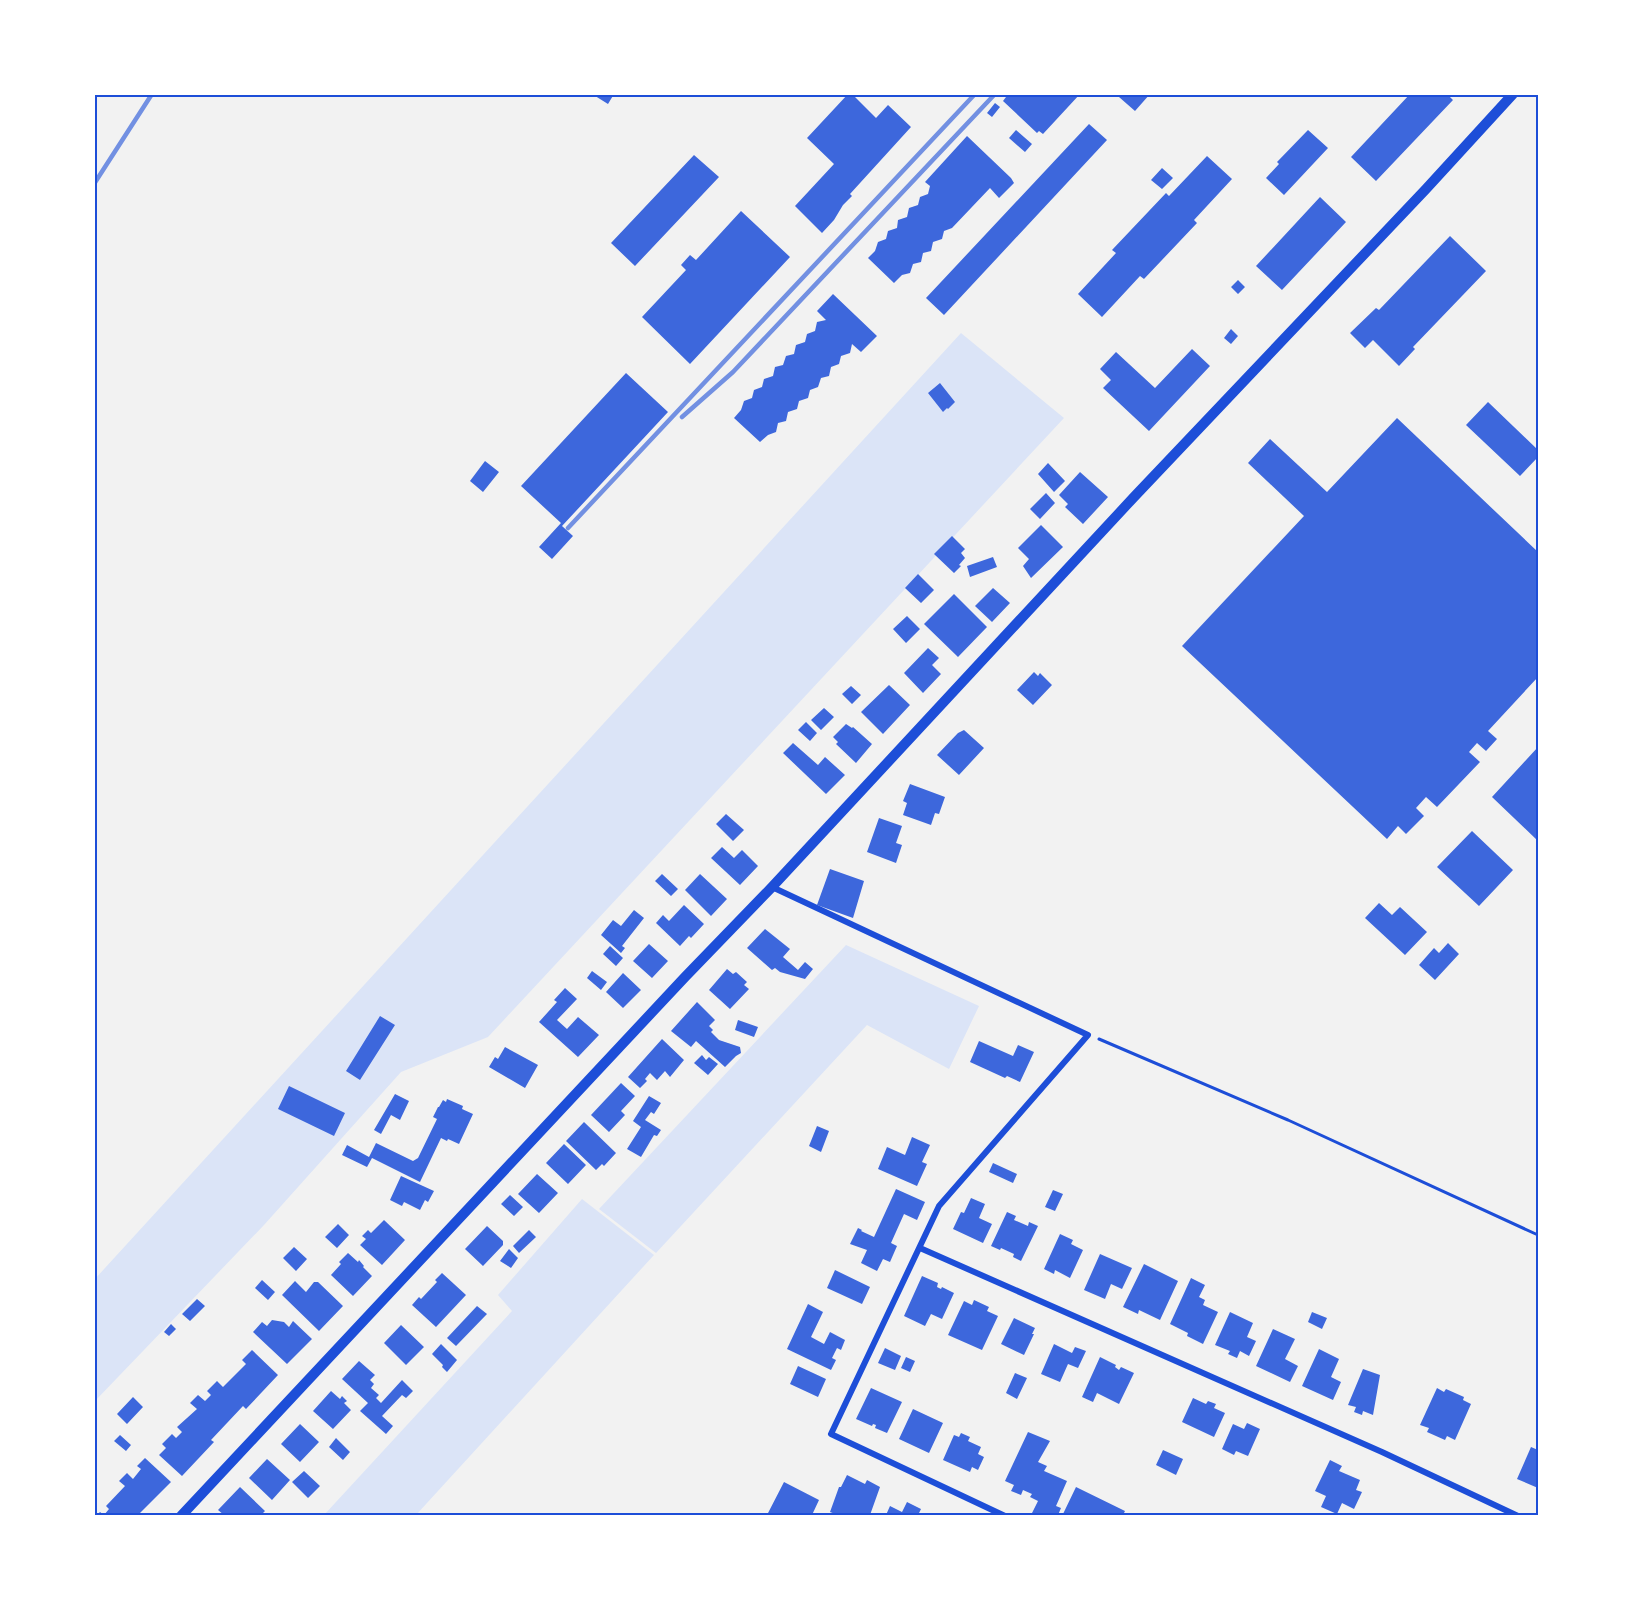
<svg xmlns="http://www.w3.org/2000/svg" width="1633" height="1610" font-family="'Libre Baskerville',serif">
<style>
.green{fill:#dbe4f7}
.building{fill:#3d67dc}
.lines{fill:none;stroke-linecap:round;stroke-linejoin:round}
.path{stroke:#1d4ed8;stroke-width:3}
.minor{stroke:#1d4ed8;stroke-width:6}
.tertiary{stroke:#1d4ed8;stroke-width:10}
.rail{stroke:#7290e2;stroke-width:4.5}
.neatline{fill:none;stroke:#1d4ed8;stroke-width:2}
</style>
<rect width="100%" height="100%" fill="#f2f2f2"/>
<!-- green -->
<path class="green" d="M961,333l103,85 -576,619 -87,35 -137,153 -169,176 -1,-121z
M846,945l133,61 -30,63 -82,-44 -211,228 -57,-44z
M582,1199l72,56 -238,260h-92l188,-204 -14,-16z"/>
<!-- building -->
<path class="building" d="M592,94h22l-6,10z
M848,94h4l24,24 12,-13 23,22 -61,67 2,2 -9,9 -9,15 -12,13 -27,-27 39,-42 -27,-26z
M1003,94h77l-37,40 -4,-3 -2,2 -34,-32 3,-4z
M1122,94h28l-15,17 -16,-14z
M1410,94h37l6,6 -77,81 -25,-24z
M995,103l5,4 -8,10 -5,-4z
M1089,124l18,16 -163,175 -18,-17z
M1016,130l16,14 -7,8 -16,-14z
M1308,130l20,18 -44,47 -18,-17 13,-14 -2,-2z
M967,136l44,42 3,5 -15,15 -9,-10 -38,40 -8,3 -2,8 -9,3 -2,9 -8,2 -2,9 -8,2 -3,9 -8,2 -8,8 -26,-25 7,-7 3,-9 8,-3 2,-8 9,-3 1,-8 9,-3 2,-9 9,-3 2,-8 8,-3 2,-8 -5,-4z
M694,155l25,22 -84,89 -24,-23z
M1207,156l25,23 -38,41 3,3 -53,56 -4,-3 -38,41 -24,-23 38,-41 -4,-3 54,-57 3,3z
M1162,168l11,10 -11,11 -11,-9z
M1320,197l26,25 -64,68 -26,-24z
M741,211l49,46 -100,107 -48,-47 44,-47 -5,-5 9,-10 6,5z
M1450,236l36,35 -73,76 2,2 -16,17 -26,-26 -8,8 -15,-15 26,-25 3,2z
M1238,280l7,7 -7,7 -7,-7z
M833,294l44,42 -16,16 -9,-8 -2,9 -9,3 -2,8 -8,3 -2,9 -8,2 -3,9 -8,3 -2,8 -9,3 -2,8 -9,3 -2,9 -8,2 -2,9 -8,3 -8,7 -26,-24 7,-8 3,-9 8,-3 2,-8 8,-3 2,-8 9,-3 2,-9 8,-2 3,-9 8,-2 2,-9 9,-3 2,-8 8,-3 2,-9 9,-2 -9,-9z
M1231,329l7,7 -7,8 -7,-6z
M1192,349l18,17 -61,65 -46,-43 8,-8 -11,-11 16,-17 39,36z
M626,373l42,39 -106,114 11,10 -21,23 -13,-12 22,-24 -40,-37z
M940,383l15,19 -7,7 -1,-1 -4,4 -15,-19z
M1488,402l50,48v7l-18,19 -54,-51z
M1397,418l141,134v125l-50,54 9,8 -11,12 -9,-8 -8,9 11,10 -43,45 -11,-10 -10,11 8,8 -18,18 -8,-8 -11,13 -205,-193 122,-130 -56,-53 22,-24 57,53z
M485,461l14,11 -16,20 -13,-11z
M1048,463l17,18 -11,11 -16,-18z
M1080,472l28,25 -25,27 -18,-17 3,-3 -9,-9z
M1046,493l9,10 -15,16 -10,-10z
M1041,525l22,22 -32,31 -8,-12 6,-7 -11,-11z
M952,536l13,13 -4,4 4,5 -6,7 2,1 -7,7 -20,-19z
M993,557l4,10 -27,10 -3,-11z
M918,574l16,16 -13,13 -16,-15z
M993,588l17,15 -18,19 -17,-16z
M954,594l33,33 -29,30 -34,-33z
M907,616l13,13 -14,14 -13,-14z
M928,648l11,10 -7,7 9,9 -18,19 -19,-20z
M1034,672l4,4 2,-3 12,12 -19,20 -16,-15z
M889,685l21,20 -27,29 -22,-22z
M851,686l10,9 -9,9 -10,-10z
M824,708l10,9 -13,13 -10,-10z
M806,722l11,11 -7,8 -12,-11z
M846,724l6,4 1,-1 19,17 -16,19 -20,-19 2,-2 -5,-5z
M964,730l20,18 -25,27 -22,-20 21,-22z
M793,743l25,22 7,-8 20,18 -19,19 -43,-41z
M1538,747v94l-46,-44z
M910,784l35,13 -6,17 -4,-1 -4,12 -28,-10 4,-12 -4,-2z
M726,814l18,16 -11,11 -17,-17z
M879,818l23,8 -6,17 6,2 -6,18 -29,-11z
M1472,831l41,39 -34,36 -42,-39z
M722,847l12,11 8,-8 16,16 -18,19 -29,-27z
M830,869l34,12 -11,37 -36,-13z
M662,874l16,15 -7,7 -16,-15z
M700,874l27,25 -16,17 -26,-26z
M1379,903l13,12 8,-8 27,25 -22,23 -40,-37z
M684,905l20,19 -13,14 -2,-2 -9,10 -24,-23 7,-8 6,6z
M634,910l10,8 -22,28 3,2 -4,5 -20,-18 12,-15 8,6z
M765,929l25,20 -7,8 15,13 7,-8 8,7 -8,10 -25,-7 -5,-4 -3,2 -25,-22z
M1448,943l11,11 -24,26 -16,-15 15,-17 5,5z
M649,944l19,17 -16,17 -19,-17z
M610,946l13,12 -7,8 -13,-12z
M727,969l6,5 3,-2 11,10 -3,3 5,4 -19,20 -21,-19z
M592,971l15,11 -6,8 -14,-12z
M623,973l18,17 -18,18 -17,-16z
M565,988l12,11 -20,21 10,9 11,-12 21,18 -21,22 -39,-35 18,-20 -3,-2z
M697,1002l18,18 -6,6 4,4 -2,2 8,8 21,7 1,6 -5,3 -11,11 -29,-26 -5,6 -20,-16z
M380,1016l15,9 -35,55 -14,-9z
M738,1020l20,7 -4,10 -19,-7z
M662,1039l22,21 -14,17 -5,-6 -8,9 -7,-7 -5,6 2,2 -7,7 -12,-11z
M979,1041l34,15 5,-11 16,7 -14,30 -13,-6 -2,2 -35,-16z
M505,1047l33,18 -13,23 -36,-21 6,-10 3,2z
M702,1055l4,5 3,-3 9,7 -10,11 -14,-12z
M621,1083l14,13 -14,15 4,4 -16,17 -18,-17z
M289,1086l56,27 -11,23 -56,-27z
M395,1094l14,7 -9,19 -9,-5 -10,19 -7,-4z
M649,1096l12,7 -7,11 -3,-2 -6,8 16,10 -4,6 -3,-1 -13,22 -14,-8 14,-22 -8,-6z
M447,1099l16,7 -1,3 11,5 -14,30 -11,-5 -1,2 -6,-3 -21,44 -48,-24 -5,9 -25,-12 5,-10 22,12 7,-14 37,18 5,-3 19,-39 -4,-2 5,-10h1l4,-7 3,2z
M584,1122l32,31 -12,13 -2,-2 -6,6 -30,-29z
M817,1126l12,5 -8,21 -12,-6z
M912,1137l18,8 -8,17 5,2 -10,22 -39,-17 9,-22 18,8z
M564,1144l22,21 -18,19 -22,-21z
M993,1163l24,11 -4,9 -24,-11z
M537,1174l21,19 -19,20 -21,-19z
M401,1176l33,15 -6,11 -3,-2 -5,10 -16,-8 -2,4 -12,-6z
M896,1189l29,13 -8,18 -13,-6 -13,29 6,3 -7,16 -7,-3 -6,12 -16,-8 6,-13 -17,-6 8,-16 4,2 -1,1 13,6z
M1053,1190l10,4 -8,17 -10,-4z
M510,1195l13,12 -9,9 -13,-12z
M971,1198l14,6 -6,14 13,6 -9,19 -30,-14 8,-17 3,1z
M1007,1212l9,4 -2,4 14,6 1,-4 9,4 -17,35 -8,-4 1,-3 -13,-6 -1,2 -9,-4z
M384,1220l21,20 -23,25 -22,-20 6,-6 -4,-3 6,-6 3,3z
M338,1224l11,11 -12,13 -12,-11z
M487,1226l16,15v4l-20,21 -18,-17z
M529,1230l7,7 -17,16 -6,-7z
M1060,1234l13,6 -2,4 12,6 -13,28 -15,-8 -1,4 -10,-5z
M294,1247l13,12 -11,12 -13,-13z
M509,1249l9,9 -7,10 -11,-7z
M348,1253l10,9 1,-2 5,6 -1,1 9,9 -19,20 -22,-21 10,-11 -2,-2z
M1100,1254l32,14 -10,21 -11,-5 -6,15 -21,-9z
M1144,1264l34,17 -18,39 -21,-10 -1,4 -15,-7z
M835,1270l35,17 -8,17 -35,-16z
M442,1273l24,22 -30,32 -24,-22 7,-8 2,2 16,-17 -2,-2z
M922,1276l16,7 -1,4 4,2 1,-2 12,6 -12,26 -11,-5 -6,12 -21,-10z
M1191,1278l14,7 -6,12 6,3 -2,5 15,7 -15,32 -16,-8 1,-3 -18,-9z
M262,1280l13,12 -7,8 -13,-12z
M295,1281l11,11 8,-10h4l25,24 -24,25 -37,-36z
M197,1299l8,7 -15,15 -8,-7z
M974,1300l15,7 -2,4 11,5 -16,34 -34,-15 16,-34 8,4z
M808,1304l15,8 -12,25 13,7 6,-12 15,8 -4,10 -4,-2 -5,10 4,2 -5,10 -44,-21z
M477,1306l10,8 -31,32 -9,-8z
M1230,1312l23,11 -6,14 9,4 -7,15 -9,-5 -3,7 -9,-4 2,-3 -15,-6z
M1312,1312l15,6 -5,11 -14,-7z
M1014,1318l21,10 -3,6h2l-10,21 -23,-11z
M272,1320l12,2 5,5 4,-6 19,18 -25,25 -34,-32 9,-10 5,4z
M171,1324l5,5 -7,7 -5,-4z
M401,1325l23,22 -18,18 -22,-22z
M1273,1329l22,10 -10,20 13,7 -8,16 -34,-16z
M441,1344l16,16 -10,12 -5,-5 1,-2 -11,-11z
M1054,1344l18,9 3,-6 11,4 -8,17 -10,-4 -8,18 -19,-8z
M885,1348l16,8 -6,14 -17,-7z
M1319,1349l20,10 -8,18 10,5 -8,18 -31,-14z
M252,1350l26,25 -32,34 -3,-3 -32,34 3,2 -32,34 -23,-21 7,-7 -4,-4 10,-10 4,4 6,-6 -5,-5 20,-18 -7,-6 8,-8 7,6 6,-6 -4,-4 10,-10 6,6 23,-23 -4,-4z
M906,1357l9,4 -5,11 -9,-4z
M1100,1357l16,8 -1,2 4,3 2,-3 13,6 -15,31 -22,-11 -4,9 -11,-5z
M359,1361l16,14 -5,5 4,4 -3,4 8,7 -3,3 5,5 21,-23 11,11 -7,7 -4,-3 -20,21 11,10 -7,8 -26,-23 8,-8 -26,-24z
M798,1366l28,13 -8,18 -28,-13z
M1363,1369l17,6 -7,40 -10,-4 -1,4 -8,-3 2,-5 -8,-2z
M1015,1373l12,5 -10,21 -11,-6z
M871,1388l31,14 -15,31 -12,-5 1,-3 -3,-1 -1,2 -16,-7z
M1437,1388l7,4 2,-3 18,8 -1,3 8,4 -16,36 -8,-4 -2,4 -18,-8 2,-4 -9,-3z
M331,1391l9,8 2,-3 5,5 -3,2 7,7 -18,19 -20,-18z
M133,1397l10,10 -16,17 -10,-10z
M1193,1398l13,6 2,-3 8,3 -2,4 11,5 -11,24 -32,-15z
M913,1409l30,14 -14,30 -30,-14z
M1247,1423l13,6 -12,27 -12,-5 -2,4 -12,-6 11,-25 11,5z
M300,1424l19,18 -19,20 -19,-18z
M1028,1432l22,9 -12,21 9,4 -3,5 23,10 -11,25 5,2 -3,7h-27l7,-14 -8,-4 2,-3 -9,-4 -2,5 -10,-4 3,-6 -9,-4z
M961,1433l9,4 -2,4 13,6 -3,7 6,3 -6,13 -6,-3 -2,5 -27,-12 11,-25 5,2z
M120,1435l11,10 -5,6 -12,-10z
M336,1438l14,14 -7,8 -14,-13z
M1531,1447l7,3 -1,7h1v31l-21,-9z
M1163,1450l20,9 -7,16 -20,-10z
M145,1458l26,24 -33,33h-41l3,-3 4,3 5,-6 -3,-3 19,-20 -6,-5 8,-8 6,6 8,-10 -4,-3z
M267,1459l23,21 -18,20 -23,-22z
M1330,1460l12,6 -3,5 21,9 -4,10 6,2 -8,17 -12,-6 -5,11 -16,-7 5,-11 -11,-5z
M304,1471l16,15 -12,12 -16,-16z
M847,1475l18,9 2,-4 13,7 -10,28h-32l-8,-3 9,-25h2z
M784,1482l35,18 -7,15h-45z
M240,1487l25,24 -4,4h-37l-6,-5z
M1076,1487l49,24 -2,4 -60,-1z
M907,1502l14,7 -3,6h-32l4,-9 12,6z"/>
<g class="lines">
<!-- path -->
<path class="path" d="M1099,1039l189,81 250,115"/>
<!-- minor -->
<path class="minor" d="M772,887l316,148 -149,171 -108,228 174,82
M920,1248l462,204 136,64"/>
<!-- tertiary -->
<path class="tertiary" d="M181,1516l504,-539 87,-90 362,-390 292,-308 87,-95"/>
<!-- rail -->
<path class="rail" d="M94,184l58,-90
M682,417l51,-45 262,-278
M568,528l407,-434"/>
</g>
<!-- border -->
<rect width="1633" height="1610" fill="none" stroke="#ffffff" stroke-width="192"/>
<rect x="96" y="96" width="1441" height="1418" class="neatline"/>
</svg>
